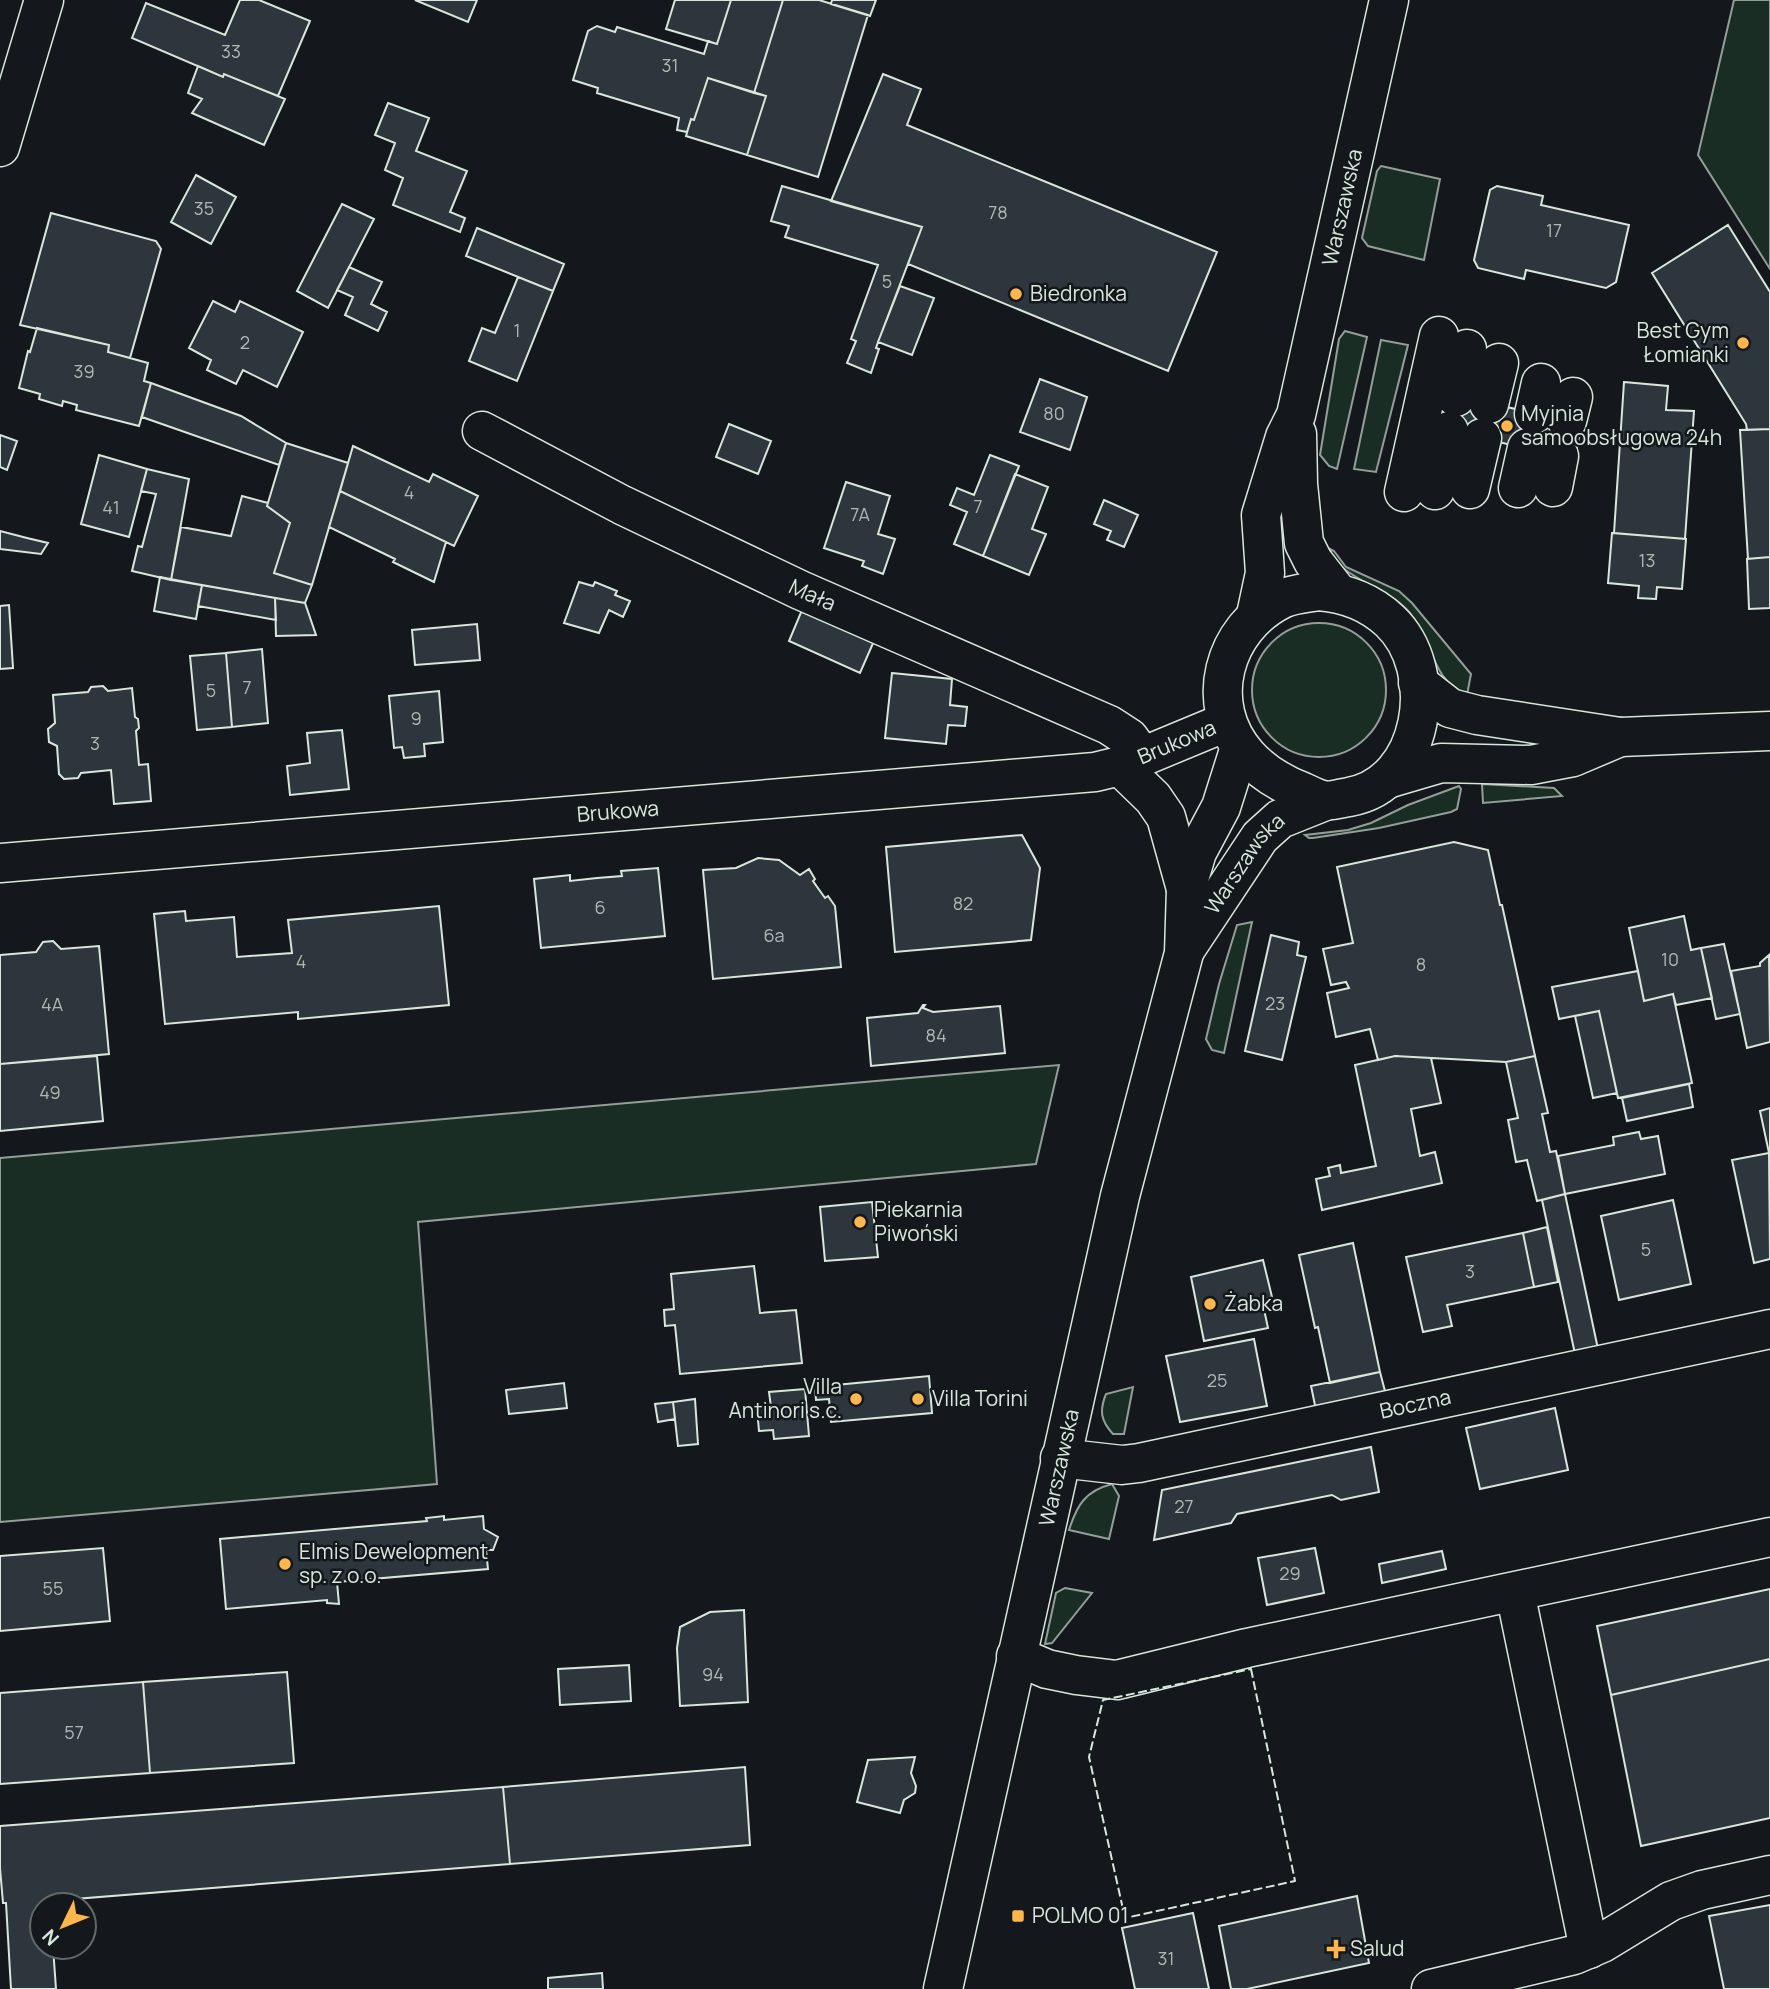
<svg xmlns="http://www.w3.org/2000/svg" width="1770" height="1989" font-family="Manrope,sans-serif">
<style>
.green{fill:#1a2d24;stroke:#939e99;stroke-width:2}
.building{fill:#2c363c;stroke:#d8e6dc;stroke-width:2}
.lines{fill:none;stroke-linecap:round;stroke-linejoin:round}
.minor-casing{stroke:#d8e6dc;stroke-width:41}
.minor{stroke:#14181c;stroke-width:38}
.fence{stroke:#d8e6dc;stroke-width:2;stroke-dasharray:9 3.5;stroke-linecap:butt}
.poi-dot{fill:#ffb74d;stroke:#14181c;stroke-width:2.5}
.labels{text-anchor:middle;stroke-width:5;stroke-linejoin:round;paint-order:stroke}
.number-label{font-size:18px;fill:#adbab4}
.street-label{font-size:21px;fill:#d8e6dc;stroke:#14181c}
.poi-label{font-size:21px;fill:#d8e6dc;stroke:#14181c;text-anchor:start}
</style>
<rect width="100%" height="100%" fill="#14181c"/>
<!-- green -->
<path class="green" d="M1734,0h36v269l-72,-114z
M1381,166l59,13 -16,81 -56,-14 -6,-8 15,-67z
M1345,331l22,6 -30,132 -8,-3 -9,-11 19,-116z
M1381,340l27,5 -32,127 -22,-3z
M1330,549l4,2 12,16 53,24 13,12 59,71 -4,21c-36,-14 -35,-57 -58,-83 -20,-24 -74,-36 -79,-63z
M1252 690a67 67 0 1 1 134 0a67 67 0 1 1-134 0Z
M1482,784l72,4 8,8 -79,7z
M1459,786l2,3 -4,20 -6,3 -72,16 -66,10h-4l-4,-3 43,-5 23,-7 37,-18z
M1252,922l-28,131 -12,-3 -6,-11 13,-55 18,-59z
M1059,1065l-23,99 -618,58 19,262 -437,38v-364z
M1133,1387l-9,47h-11c-12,-13 -14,-23 -7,-40z
M1112,1484l7,12 -10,43 -40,-9c8,-25 16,-39 43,-46z
M1065,1588l27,5 -40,50 -7,1 11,-51z"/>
<!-- building -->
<path class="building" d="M240,0h19l51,21 -32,75 -54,-22 -1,3 -91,-39 14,-35 79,32z
M415,0h62l-9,22z
M675,0h56l-14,44 -51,-15z
M731,0h52l-29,93 -46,-15 -14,42 -3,-1 -4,13 -10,-2 2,-12 -82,-25 1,-5 -25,-8 15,-49 9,-5 18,6 2,-5 87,27 4,-13 9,3z
M783,0h36l49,15 -50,162 -71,-22 19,-59 -12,-3z
M832,0h44l-6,16 -39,-12z
M198,66l25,11 1,-3 61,25 -21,46 -72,-32 10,-14 -14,-6z
M883,74l38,15 -14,36 310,127 -49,119 -260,-107 14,-37 -91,-26z
M708,78l58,18 -19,59 -61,-19 5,-17 3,1z
M388,103l41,15 -13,33 51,20 -17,41 15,6 -5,14 -67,-27 10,-27 -18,-8 10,-27 -20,-8z
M196,175l40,22 -25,47 -40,-22z
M782,186l140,41 -44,115 -2,6 3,1 -8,24 -24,-10 9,-22 -5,-2 27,-74 -93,-28 4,-11 -18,-5z
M1497,186l46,10 -2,9 88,20 -13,57 -10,6 -80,-18 -2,9 -46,-11 -4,-8 16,-70z
M342,204l32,15 -46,89 -31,-17z
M51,213l105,28 5,8 -31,109 -22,-6 1,-7 -89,-20z
M1728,225l42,67v137l-23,1 -1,-6 -94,-151z
M477,228l87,36 -11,27 -87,-35z
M349,267l33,15 -11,22 16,8 -9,19 -33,-16 8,-18 -16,-7z
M518,277l35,14 -36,90 -48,-20 13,-33 13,5z
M900,286l34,12 -22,57 -34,-13z
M213,301l22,11 5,-11 63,31 -26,55 -34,-17 -7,14 -29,-14 4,-10 -22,-12z
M37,328l72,17 -1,7 40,11 -4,18 7,2 -12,43 -63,-16 1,-5 -14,-4 -1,5 -23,-7 1,-5 -21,-6 9,-37 2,1z
M1040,379l47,18 -17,53 -50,-18z
M1624,382l44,4 -2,24 28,1 -9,128 -71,-6z
M151,383l90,33 45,27 -7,22 -137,-48z
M1440,392l142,32 -8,35 -142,-32z
M729,424l42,17 -13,33 -42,-17z
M1770,429v128l-22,2 -8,-129z
M0,435l17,6 -10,29 -7,-3z
M286,443l62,20 -36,122 -38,-12 16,-50 -23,-17z
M353,446l76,36 4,-8 45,22 -24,50 -114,-55z
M99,455l48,14 -18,68 -48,-13z
M990,455l29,11 -36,90 -29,-12 13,-32 -17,-7 7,-17 17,7z
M147,469l42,10 -18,101 -39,-9 6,-25 4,1 14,-53 -15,-3z
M1015,474l33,13 -16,42 14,5 -17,41 -46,-19z
M846,482l44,14 -12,38 17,5 -12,35 -21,-8 2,-5 -40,-13z
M340,491l106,51 -12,40 -41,-20 2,-3 -66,-32z
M242,496l26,7 -1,3 23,17 -16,50 38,12 -7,18 -134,-23 10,-53 50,9z
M1104,500l34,15 -14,32 -17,-7 4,-9 -17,-7z
M0,531l27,7 21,5 -7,11 -41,-5z
M1612,533l74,6 -4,50 -25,-2 -1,12 -18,-1 1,-12 -31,-3z
M1770,557v51l-21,1 -2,-50z
M160,577l42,8 -6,34 -42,-8z
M579,582l14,4 2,-4 22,9 -2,4 15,6 -7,16 -14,-7 -10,23 -35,-10z
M202,585l73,13 1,22 -78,-14z
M275,598l30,5 11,32 -40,1z
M9,605l4,63 -13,1v-63z
M802,610l72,31 -14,32 -71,-32z
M477,624l3,36 -65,5 -3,-35z
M262,649l6,74 -36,4 -6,-74z
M226,653l6,74 -35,3 -7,-74z
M892,673l60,6 -2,26 17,2 -2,19 -17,-1 -2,19 -61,-6z
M103,686l5,5 24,-3 3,29 3,2 1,9 -3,3 3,34 9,-1 3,37 -37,3 -3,-34 -30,3 -3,5 -14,1 -5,-5 -2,-28 -8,-4 -1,-13 7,-6 -2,-28 35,-3 3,-5z
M439,691l4,51 -19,2 1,12 -21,2 -2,-11 -8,1 -5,-52z
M342,730l7,59 -59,6 -3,-29 23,-3 -3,-30z
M1022,835l18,33 -9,72 -136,12 -9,-105z
M1454,842l34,8 12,55h2l33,151 -29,6 -111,-6 -17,4 -8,-31 -34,8 -9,-44 22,-5 -3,-6 -15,3 -8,-36 30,-6 -16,-76z
M758,858l21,2 21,15 9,-6 6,10 -2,2 12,17 3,-2 7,10 6,61 -128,12 -10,-109 33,-2z
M658,868l7,68 -124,12 -7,-69 36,-4v6l27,-3 25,-2 -1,-5z
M439,906l10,99 -151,14v-7l-133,12 -11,-110 31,-3 1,10 48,-4 3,40 55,-4 -4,-33z
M1684,916l7,34 10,-2 11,50 -36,7 -3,-11 -29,7 -15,-73z
M1271,935l28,7 -2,13 9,2 -24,103 -37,-9z
M53,941l8,8 38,-3 10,108 -109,10v-109l36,-3 7,-10z
M1724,944l16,70 -24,5 -15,-71z
M1769,955l1,87 -23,6 -16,-77 29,-5v-3z
M1638,971l6,30 29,-7 19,89 -74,15 -19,-87 -40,8 -7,-32z
M923,1005h2l-2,3 10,4 67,-6 5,47 -134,13 -4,-48 51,-5z
M1599,1011l18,82 -24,5 -18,-82z
M97,1056l6,65 -103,10v-67z
M1395,1056l36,2 10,45 -30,6 9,47 15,-4 7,31 -120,27 -6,-31 14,-3 -2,-8 12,-3 1,8 35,-7 -21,-101z
M1535,1056l13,57 -6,1 8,38 6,-1 9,43 -28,7 -10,-41 -11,2 -8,-42 10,-2 -12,-56z
M1689,1084l4,23 -66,14 -5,-23z
M1770,1108v44l-1,1 -9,-42z
M1639,1132l2,7 17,-3 7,38 -100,20 -7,-38 56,-11 -1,-8z
M1769,1153l1,106 -16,4 -22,-103z
M1565,1194l33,155 -23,5 -33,-154z
M1673,1200l18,84 -72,16 -18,-84z
M872,1202l6,55 -53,4 -5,-54z
M1547,1227l11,55 -24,5 -11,-54z
M1523,1233l11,54 -87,18 5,21 -29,6 -17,-75z
M1353,1243l27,129 -50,11 -12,-56 -3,1 -16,-73z
M1263,1260l9,37 -10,3 6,28 -64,13 -13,-64z
M754,1266l6,47 36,-3 6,53 -122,11 -5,-49 -10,1 -1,-16 10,-1 -3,-35z
M1254,1339l13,67 -87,16 -14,-66z
M1380,1372l6,23 -70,15 -5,-24z
M929,1376l3,37 -101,9 -2,-23 -13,1 -1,-13z
M564,1383l3,25 -58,6 -3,-24z
M805,1389l4,47 -35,3 -1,-9 -14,1 -2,-22 14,-2 -2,-15z
M695,1399l3,45 -20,2 -5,-44z
M673,1402l2,17 -17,3 -3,-18z
M1555,1408l13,62 -88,19 -14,-61z
M1371,1447l8,45 -38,8 -9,-5 -95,19 -6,9 -77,17 8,-50z
M444,1516v4l39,-4 1,13 14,8 -5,13h-7l2,19 -151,13 2,22 -12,-1v-3l-101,9 -6,-70 207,-18 -1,-3z
M103,1548l7,73 -110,10v-75z
M1315,1548l9,45 -57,12 -9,-47z
M1442,1551l4,18 -64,14 -3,-19z
M1770,1589v70l-159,36 -14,-69z
M744,1610l4,92 -68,4 -3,-58 3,-21 30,-15z
M1770,1659v159l-129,28 -30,-151z
M629,1665l2,36 -71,4 -2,-36z
M287,1672l7,91 -144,10 -7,-91z
M143,1682l7,91 -150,11v-91z
M915,1757l-4,16 5,13 -1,7 -11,7 -4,13 -43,-11 11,-42z
M745,1767l5,78 -240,19 -7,-77z
M503,1787l7,77 -460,37 1,4h-9v42h11l3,42h-45l-5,-86h-3l-3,-35v-42z
M1357,1896l12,67 -122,26h-16l-12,-63z
M1770,1905v84h-46l-15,-73z
M1193,1913l16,76h-74l-13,-61z
M602,1973l1,16h-55v-11z"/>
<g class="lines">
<defs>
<g id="minor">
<path d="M0,147l44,-147"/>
<path d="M1456,397l11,-48"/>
<path d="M1489,404l10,-41"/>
<path d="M1534,414l7,-31"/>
<path d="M1567,421l6,-24"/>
<path id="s1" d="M482,431l140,74 178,85 309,135 20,13 14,19"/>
<path d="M1297,434l1,50 6,59 9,18 25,32"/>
<path d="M1553,487l6,-31"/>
<path d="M1518,488l9,-40"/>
<path d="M1470,489l12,-51"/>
<path d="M1435,490l14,-59"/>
<path d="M1404,492l35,-156"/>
<path d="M1318,591c27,2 52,11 72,30 52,49 35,163 -41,176 -8,1 -18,5 -26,3 -6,-1 -13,-5 -20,-8 -21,-8 -41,-20 -56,-37 -45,-51 -24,-127 35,-156 10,-5 25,-6 36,-8z"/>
<path id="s2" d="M1256,615l9,-42 -4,-58 24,-78 11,-22 93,-415"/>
<path d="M1418,683l32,25 27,7 143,22 150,-6"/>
<path d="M1120,766l33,32 13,19 20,72"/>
<path d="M1390,778l51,-15 90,2 42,-8 47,-20"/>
<path id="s3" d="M0,863l1095,-91 25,-6 106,-44"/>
<path id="s4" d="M1185,950l75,-113 20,-18 45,-18"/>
<path id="s5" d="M1060,1458l62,7 17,-2 631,-134"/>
<path d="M1515,1592l74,357"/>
<path d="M1016,1656l31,13 29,6 41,5 130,-32 523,-111"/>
<path id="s6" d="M943,1989l177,-793 64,-243 2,-64 11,-37 24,-45 19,-60"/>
<path d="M1431,1989l143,-34 28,-12 69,-42 31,-11 68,-15"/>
</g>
</defs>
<!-- minor casing -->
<use href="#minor" class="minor-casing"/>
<!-- minor -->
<use href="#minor" class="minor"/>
<!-- fence -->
<path class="fence" d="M1251,1669l44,212 -170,37 -36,-161 14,-57z"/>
</g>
<!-- markers -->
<g class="poi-dot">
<circle cx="1016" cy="294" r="7"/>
<circle cx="1743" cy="343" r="7"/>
<circle cx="1507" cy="426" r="7"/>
<circle cx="860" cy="1222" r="7"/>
<circle cx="1210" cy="1304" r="7"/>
<circle cx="856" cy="1399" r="7"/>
<circle cx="918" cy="1399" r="7"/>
<circle cx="285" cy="1564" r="7"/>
<rect x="1011" y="1909" width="14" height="14" rx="3.5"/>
<path d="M1332.5 1938.5h7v7h7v7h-7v7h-7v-7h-7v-7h7z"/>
</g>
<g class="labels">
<!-- number labels -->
<g class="number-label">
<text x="231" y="58">33</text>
<text x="670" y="72">31</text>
<text x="204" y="215">35</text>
<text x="998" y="219">78</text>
<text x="1554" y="237">17</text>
<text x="887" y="288">5</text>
<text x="517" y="337">1</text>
<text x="245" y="349">2</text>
<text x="84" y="378">39</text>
<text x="1054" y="420">80</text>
<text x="409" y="499">4</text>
<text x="978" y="513">7</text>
<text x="111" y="514">41</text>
<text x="860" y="521">7A</text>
<text x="1647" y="567">13</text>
<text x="247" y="694">7</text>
<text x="211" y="697">5</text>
<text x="416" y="725">9</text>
<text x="95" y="750">3</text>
<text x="963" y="910">82</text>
<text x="600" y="914">6</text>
<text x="774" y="942">6a</text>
<text x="1670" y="966">10</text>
<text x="301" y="968">4</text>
<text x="1421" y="971">8</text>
<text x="1275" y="1010">23</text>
<text x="52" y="1011">4A</text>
<text x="936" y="1042">84</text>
<text x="50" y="1099">49</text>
<text x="1646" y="1256">5</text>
<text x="1470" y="1278">3</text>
<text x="1217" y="1387">25</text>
<text x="1184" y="1513">27</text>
<text x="1290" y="1580">29</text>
<text x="53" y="1595">55</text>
<text x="713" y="1681">94</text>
<text x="74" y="1739">57</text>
<text x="1166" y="1965">31</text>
</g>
<!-- street labels -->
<g class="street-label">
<text dy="7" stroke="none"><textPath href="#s2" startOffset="420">Warszawska</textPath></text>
<text dy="7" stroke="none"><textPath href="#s1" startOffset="369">Mała</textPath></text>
<text dy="7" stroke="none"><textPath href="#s3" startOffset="1186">Brukowa</textPath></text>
<text dy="7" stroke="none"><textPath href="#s3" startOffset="620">Brukowa</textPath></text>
<text dy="7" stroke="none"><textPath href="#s4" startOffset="105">Warszawska</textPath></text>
<text dy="7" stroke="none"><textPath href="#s5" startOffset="362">Boczna</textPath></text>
<text dy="7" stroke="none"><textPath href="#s6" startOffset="534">Warszawska</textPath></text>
</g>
<!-- poi labels -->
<g class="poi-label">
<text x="1030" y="301">Biedronka</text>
<text x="1729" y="338" text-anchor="end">Best Gym<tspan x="1729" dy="24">Łomianki</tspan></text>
<text x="1521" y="421">Myjnia<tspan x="1521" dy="24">samoobsługowa 24h</tspan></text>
<text x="874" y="1217">Piekarnia<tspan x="874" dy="24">Piwoński</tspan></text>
<text x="1224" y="1311">Żabka</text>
<text x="842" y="1394" text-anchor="end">Villa<tspan x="842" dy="24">Antinori s.c.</tspan></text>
<text x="932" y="1406">Villa Torini</text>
<text x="299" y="1559">Elmis Dewelopment<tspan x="299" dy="24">sp. z o.o.</tspan></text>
<text x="1032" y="1923">POLMO 01</text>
<text x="1350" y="1956">Salud</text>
</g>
</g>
<!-- north arrow -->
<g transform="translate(63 1926) rotate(227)"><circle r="33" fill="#14181c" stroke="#626a69" stroke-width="2"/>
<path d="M0-5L12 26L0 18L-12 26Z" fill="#ffb74d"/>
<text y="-10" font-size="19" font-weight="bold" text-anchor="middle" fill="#d8e6dc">N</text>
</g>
</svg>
